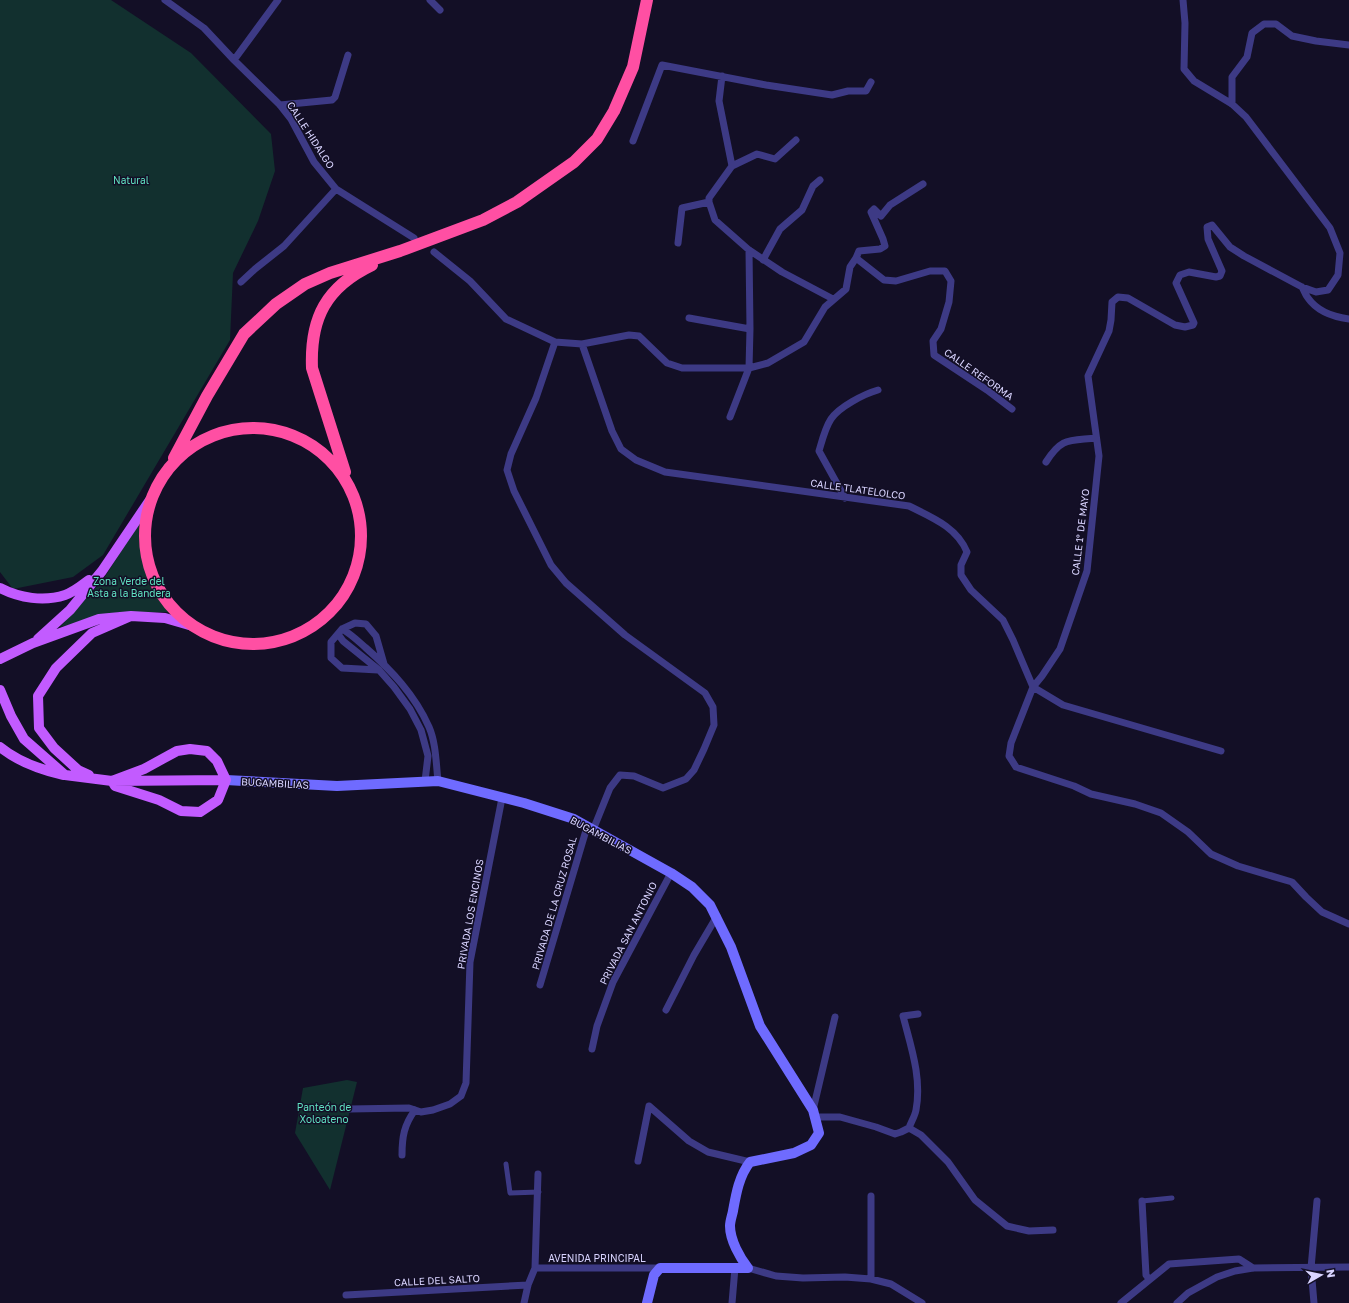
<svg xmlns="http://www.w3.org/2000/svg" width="1349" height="1303" font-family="'Golos Text',sans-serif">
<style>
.green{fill:#12302f}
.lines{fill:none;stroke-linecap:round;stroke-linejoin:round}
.pedestrian{stroke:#3d3a85;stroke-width:5}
.minor{stroke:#3d3a85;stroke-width:7}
.secondary{stroke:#6f6bff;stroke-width:10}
.primary{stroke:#c25bff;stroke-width:10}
.motorway{stroke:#ff4fa3;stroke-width:12}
.labels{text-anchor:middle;stroke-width:3;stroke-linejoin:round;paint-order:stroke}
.street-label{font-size:10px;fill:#d9d4ff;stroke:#130f26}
.park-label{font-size:10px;fill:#5fe0c0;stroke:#130f26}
</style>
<rect width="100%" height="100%" fill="#130f26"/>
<!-- green -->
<path class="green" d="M0,0h111l80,53 80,81 4,37 -17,50 -25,52 -3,67 -127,215 -30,22 -60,12 -13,-17z
M140,521l4,38 16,36 14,17h-55l-59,15 43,-47z
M347,1080l10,2 -27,108 -35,-57 8,-45z"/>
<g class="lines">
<!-- pedestrian -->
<path class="pedestrian" d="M506,1164l4,29 29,-1
M1142,1201l30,-3"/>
<!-- minor -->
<path class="minor" d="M165,0l39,28 30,32 46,45 11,14 23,43 22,27 78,49
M430,0l10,10
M1183,0l2,23 -1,46 10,12 38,23 14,13 84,111 10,25 -2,22 -10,15 -12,2 -14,-5 -58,-31 -14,-9 -18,-22 -5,2 1,12 14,32 -2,5 -4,1 -27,-5 -9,3 -4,8 18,40 -1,2 -8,2 -10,-2 -47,-27 -10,-1 -6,5 -1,18 -2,11 -21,45 11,80 -12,115 -27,78 -18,27 -9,11 -22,56 -2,13 7,11 58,19 17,8 44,10 26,9 27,19 23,22 27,12 54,16 14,15 16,15 27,12
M234,60l44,-60
M722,76l-3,25 13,65 -23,32v4l6,18 34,30 33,22 51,27
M1232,104v-27l15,-20 5,-24 12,-9h12l16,12 24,5 33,4
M280,105l52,-5 3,-3 13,-42
M633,141l29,-76 104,20 66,10 16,-4h18l5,-9
M732,166l25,-12 18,5 21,-19
M678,243l4,-35 27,-6
M434,252l36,29 36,38 49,23 27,2 47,-9 10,1 28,27 15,5h67l19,-5 36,-21 21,-35 21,-18 4,-22 6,-9 28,22 12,1 34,-10h15l6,10 -2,21 -8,27 -8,12 1,14 53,35 25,19
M856,258l3,-7 21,-2 5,-3 -2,-7 -12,-27 3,-3 7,7 9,-11 33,-21
M763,260l17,-31 22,-19 11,-24 7,-6
M241,282l14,-13 29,-23 52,-57
M1302,287c2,3 3,8 6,11 9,13 26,19 41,21
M689,318l61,11
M555,342l-19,56 -25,56 -4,16 7,21 37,74 15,18 59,52 80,58 8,14 1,18 -10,24 -10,21 -8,9 -23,9 -29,-12 -14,-1 -10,13 -17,42
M582,344l30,87 9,18 15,11 29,12 244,34c22,11 48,21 58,46l-6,13v10l10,15 32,30 10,20 20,47
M730,417l19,-49 1,-39 -1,-79
M1046,462c16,-25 23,-21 50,-24
M845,498l-26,-47c3,-10 6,-23 12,-32 8,-12 33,-25 47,-29
M342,629c9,5 16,12 24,19 25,22 49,47 63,79 7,16 7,36 9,54
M338,634l5,7 36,29 15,17 16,22 11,21 7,26 -3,25
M378,670l-36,-2 -11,-10v-16l11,-13 13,-6 11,1 10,12 8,28
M1033,687l30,18 158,46
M540,985l47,-158
M666,1010l28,-55 23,-39
M592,1049l5,-23 16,-44 58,-109
M349,1109l60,-1 12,4 12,-2 17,-6 11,-8 5,-13 4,-121 32,-164
M813,1110l22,-93
M816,1117h24l36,10 19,7 6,-2 8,-4
M909,1128l12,7 27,27 27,38 32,26 22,5 24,-1
M909,1128c2,-6 6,-12 7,-18 6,-32 -5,-63 -13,-94l15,-2
M402,1155c0,-18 2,-30 13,-45
M638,1161l11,-55 40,35 19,11 42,10
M871,1196v83
M1142,1201l4,74 3,4
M535,1268h125
M748,1268l28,8 27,2 42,-1 26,2 20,5 31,19
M346,1295l182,-10
M524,1303l4,-18 7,-17 3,-94
M732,1303l3,-35
M1121,1303l48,-39 70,-5 14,9
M1177,1303l11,-10 29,-16 18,-6 18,-3 96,-1
M1314,1303l-3,-35 6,-67"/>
<!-- secondary -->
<path class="secondary" d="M226,780l111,6 101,-5 86,22 50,16 97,54 21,14 18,18 21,42 29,79 53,84 6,23 -8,12 -17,8 -44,9c-11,14 -14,32 -17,49 -1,5 -3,10 -3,15 0,14 10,32 18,42
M647,1303l7,-28 6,-7h88"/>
<!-- primary -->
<path class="primary" d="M0,588c19,10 44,14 65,7 9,-3 16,-9 24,-15
M38,639l32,-29 32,-39 48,-71
M0,659l33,-16 66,-24 32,-3 34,2 31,9
M0,690l11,26 13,23 41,36 47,6 114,-1
M0,747c17,14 42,23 63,28
M190,749l17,2 10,10 9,19 -8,20 -18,12 -19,-1 -22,-11 -44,-14 -3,-5 32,-12 33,-18z
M89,775l-11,-5 -24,-22 -15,-20 -1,-32 18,-28 36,-35 39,-17"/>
<!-- motorway -->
<path class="motorway" d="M145 536a108 108 0 1 1 216 0a108 108 0 1 1-216 0Z
M174,458l33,-62 37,-62 32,-30 29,-20 25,-11 70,-22 83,-31 34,-18 57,-40 23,-23 17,-28 19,-44 14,-67
M345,472l-33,-104c-2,-50 14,-81 60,-103"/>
</g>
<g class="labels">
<!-- street labels -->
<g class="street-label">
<text transform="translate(311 135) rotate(57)" y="4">CALLE HIDALGO</text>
<text transform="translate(979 374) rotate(35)" y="4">CALLE REFORMA</text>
<text transform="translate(858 489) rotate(8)" y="4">CALLE TLATELOLCO</text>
<text transform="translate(1080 532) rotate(-83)" y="4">CALLE 1° DE MAYO</text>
<text transform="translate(275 783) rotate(3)" y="4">BUGAMBILIAS</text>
<text transform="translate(601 835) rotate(28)" y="4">BUGAMBILIAS</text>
<text transform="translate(554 903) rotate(-74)" y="4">PRIVADA DE LA CRUZ ROSAL</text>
<text transform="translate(470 914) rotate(-80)" y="4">PRIVADA LOS ENCINOS</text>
<text transform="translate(628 933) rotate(-63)" y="4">PRIVADA SAN ANTONIO</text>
<text x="597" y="1262">AVENIDA PRINCIPAL</text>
<text transform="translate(437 1280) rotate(-3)" y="4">CALLE DEL SALTO</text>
</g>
<!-- park labels -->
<g class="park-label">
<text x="131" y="184">Natural</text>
<text x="129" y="585">Zona Verde del<tspan x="129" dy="12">Asta a la Bandera</tspan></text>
<text x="324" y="1111">Panteón de<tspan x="324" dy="12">Xoloateno</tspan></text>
</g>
</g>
<!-- north arrow -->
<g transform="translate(1321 1275) rotate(81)" stroke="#130f26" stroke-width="3" paint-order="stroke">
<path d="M0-3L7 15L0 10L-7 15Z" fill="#d9d4ff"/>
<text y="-6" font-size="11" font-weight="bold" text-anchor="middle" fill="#d9d4ff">N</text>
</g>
</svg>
